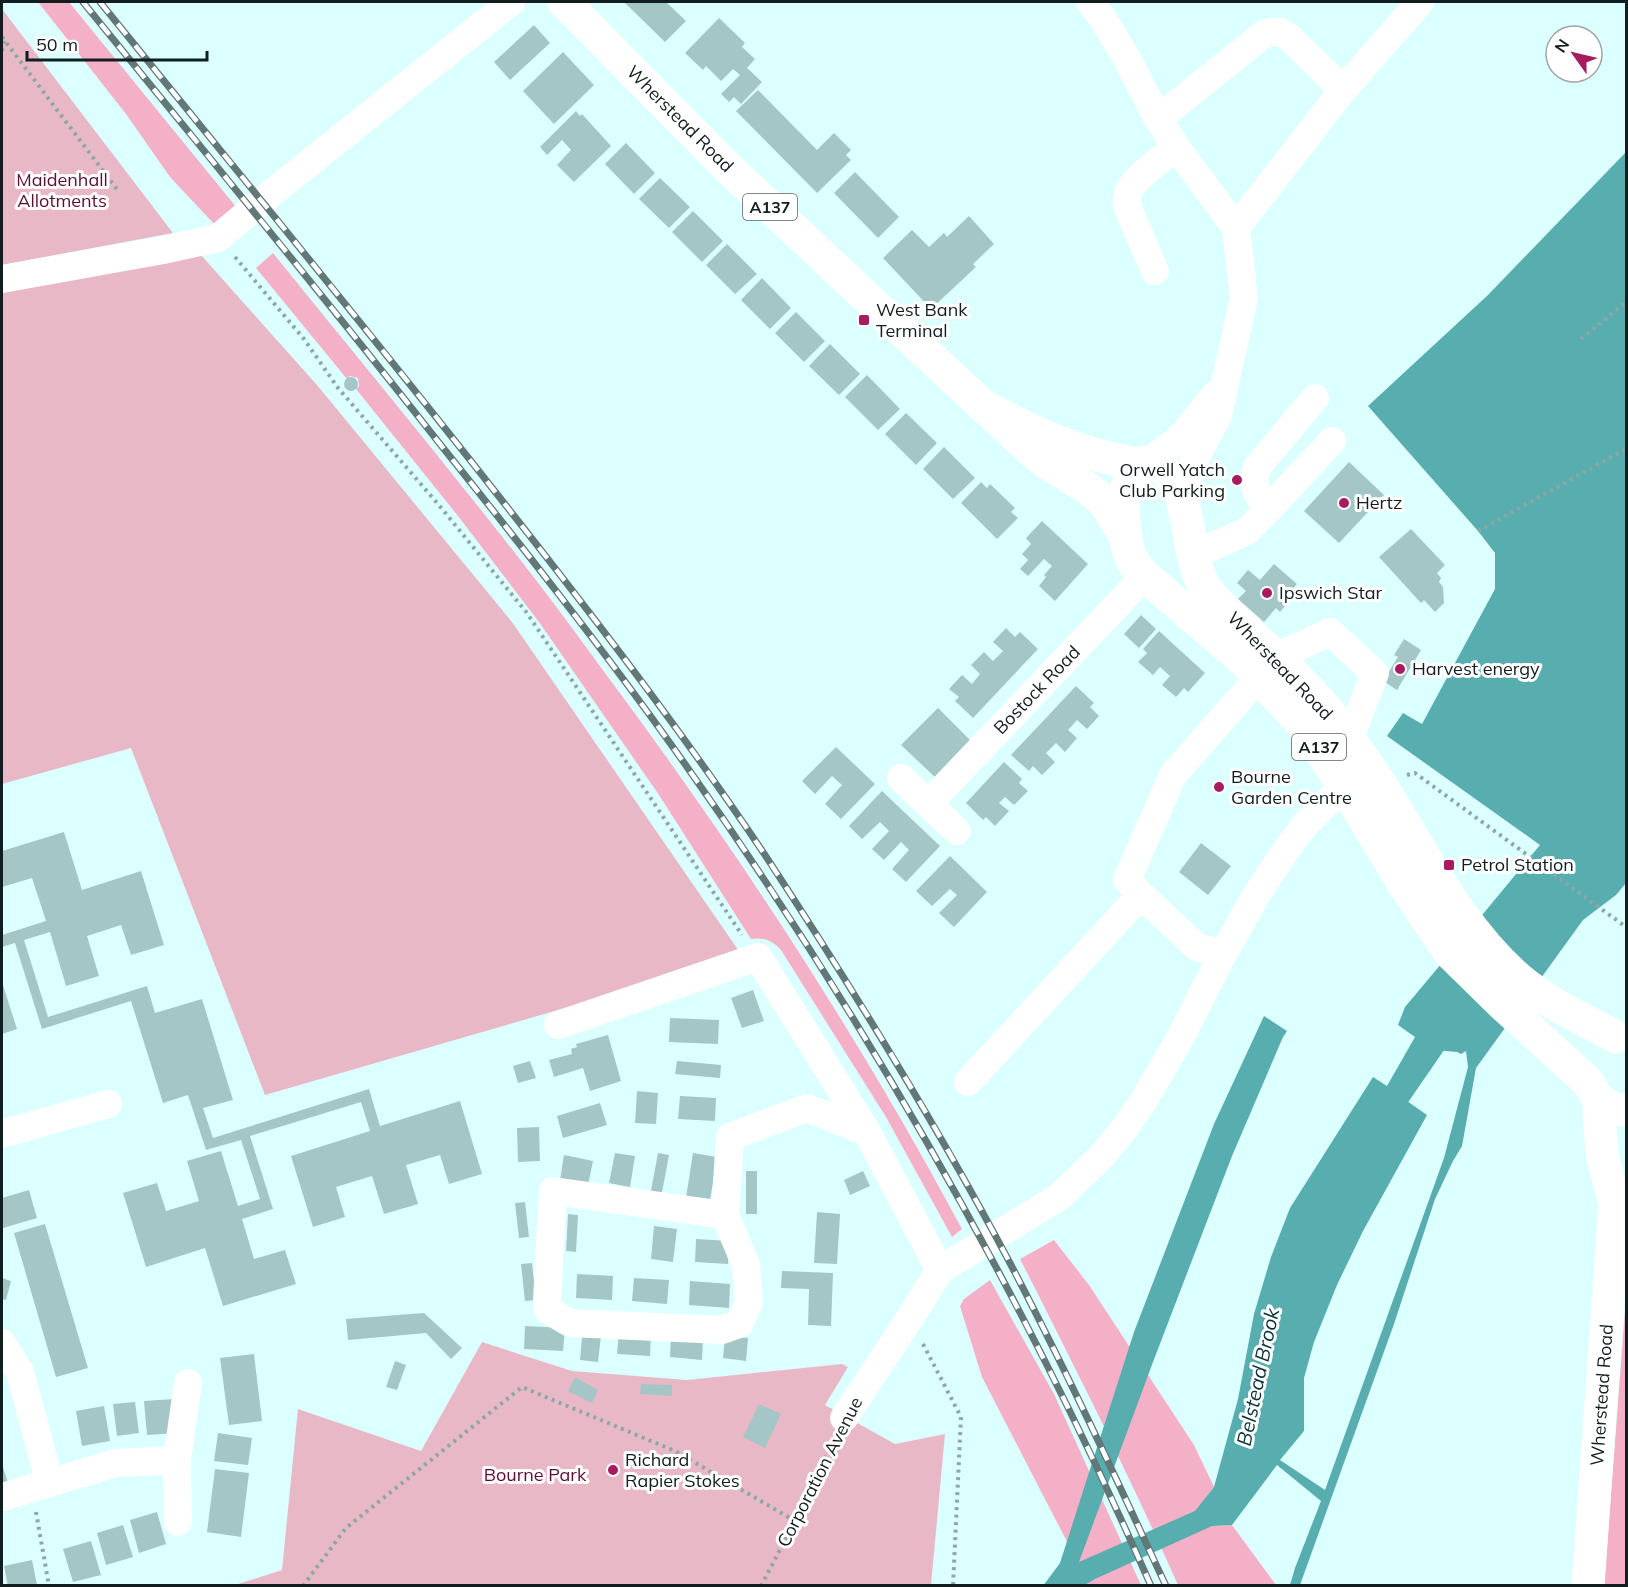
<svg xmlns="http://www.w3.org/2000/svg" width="1628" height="1587" font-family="Mulish,sans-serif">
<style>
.green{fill:#e8b8c6}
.forest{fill:#f4b0c6}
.water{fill:#58adae;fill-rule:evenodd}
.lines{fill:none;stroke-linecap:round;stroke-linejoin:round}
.stream{stroke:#58adae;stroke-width:8}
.building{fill:#a5c6c6}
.path{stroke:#8da7a7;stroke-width:4;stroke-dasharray:3 4.5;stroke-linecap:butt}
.minor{stroke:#fff;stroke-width:28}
.major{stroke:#fff;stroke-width:33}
.rail-casing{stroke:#627778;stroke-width:7}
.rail{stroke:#fff;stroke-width:4.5;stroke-dasharray:14;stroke-linecap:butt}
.poi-dot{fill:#a81b5e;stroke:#fff;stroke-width:2}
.labels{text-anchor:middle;stroke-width:6;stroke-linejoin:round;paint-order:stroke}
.shield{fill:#fff;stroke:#586162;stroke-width:1.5}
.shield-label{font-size:16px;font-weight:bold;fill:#111d1e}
.street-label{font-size:18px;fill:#111d1e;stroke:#fff}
.park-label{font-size:18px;fill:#5c0e32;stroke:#fff}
.poi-label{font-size:18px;fill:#111d1e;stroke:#fff;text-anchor:start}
.water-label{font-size:20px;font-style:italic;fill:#073233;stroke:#fff}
</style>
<rect width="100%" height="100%" fill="#dcffff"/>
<!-- green -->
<path class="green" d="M2,9l171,224 -171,32z
M201,255l116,130 195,237 229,332 -114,36 -362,105 -134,-347 -129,36v-492z
M482,1342l90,29 115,9 155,-16 6,3 -23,38 70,39 50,-10 -14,151 -699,1 50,-16 16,-161 123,42z"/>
<!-- forest -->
<path class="forest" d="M38,2h31l168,206 -21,18 -46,-49 -44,-63z
M273,253c83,103 168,205 249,309 29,37 56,74 83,111 132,177 253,362 357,556l-10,8 -66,-120 -105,-167c-8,-9 -17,-13 -30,-11l-92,-144 -120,-173 -81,-106 -102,-127 3,-3 -1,-8 -8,-2 -3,3 -91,-111z
M1054,1240l35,45 105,160 20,42 -18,24 16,15 20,-1 44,60h-98c-49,-110 -103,-218 -158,-326z
M990,1280l64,114 87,191h-56l10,-6 -17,-16 -96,-186 -22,-71 4,-7z
M1626,1298v287h-22z"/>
<!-- water -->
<path class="water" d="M1626,152v731l-10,12 -33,25 -107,148 -14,78 -9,15 -18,38 -41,125 -94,261h-10l5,-17 26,-67 -44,-36 -45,60 -20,1 -117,53 -10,6 -42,1 17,-23 74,-231 80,-208 50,-108 23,15 -4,6 -51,119 -79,206 -74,200 116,-51 19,-24 24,-88 16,-85 17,-57 19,-49 83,-131 14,9 28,-49 -17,-12 7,-18 73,-87 62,-75 -153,-109 16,-23 19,11 73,-135v-36l-17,-22 -110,-125 120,-111zM1435,1050l22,2 4,2 5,-3 2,16 -24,91 -119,332 -45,-30 24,-29v-53l10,-36 23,-57 26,-54 64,-116 -23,-16z"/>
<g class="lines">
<!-- stream -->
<path class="stream" d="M1400,1107l42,-61"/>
</g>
<!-- building -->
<path class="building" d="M624,2h42l20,19 -21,21z
M719,18l26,25 -3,4 13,12 -8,9 15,14 -21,22 -7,-7 -5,5 -8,-8 19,-19 -7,-6 -12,12 -15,-15 -3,4 -18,-17z
M534,25l16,18 -40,37 -16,-18z
M563,52l31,33 -40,39 -31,-33z
M758,90l59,60 17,-17 17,17 -5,5 5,5 -34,33 -81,-82z
M576,111l4,5 2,-2 29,32 -37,36 -17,-17 14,-15 -9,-10 -15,15 -7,-8z
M626,143l29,30 -21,21 -29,-30z
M855,172l44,45 -21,21 -44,-45z
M660,178l30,29 -21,21 -30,-29z
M693,211l30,30 -21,21 -30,-30z
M969,216l25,28 -21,20 3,3 -45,42 -48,-51 29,-28 17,17 15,-14 3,4z
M727,244l30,30 -22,20 -29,-29z
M762,278l29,30 -21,21 -29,-29z
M796,312l29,29 -21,21 -29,-29z
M830,344l30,30 -21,21 -30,-29z
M867,375l33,34 -22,21 -33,-33z
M344 384a7 7 0 1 1 14 0a7 7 0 1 1-14 0Z
M906,413l31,30 -21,22 -31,-31z
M944,447l31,31 -22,21 -30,-30z
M1349,462l35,33 -45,48 -35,-32z
M981,482l6,6 3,-4 25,24 -4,4 7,6 -21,21 -36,-36z
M1042,521l46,43 -33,37 -16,-15 7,-9 -2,-2 8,-9 -8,-7 -16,17 -8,-7 8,-9 -6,-6 9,-10 -5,-6z
M1411,529l34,36 -8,8 4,5 -2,4 4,5 1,16 -9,9 -11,-12 -3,3 -42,-46z
M1274,564l23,20 -9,10 4,4 -12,14 -4,-4 -12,14 -26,-23 8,-8 -9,-8 11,-13 12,10z
M1141,615l15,14 -17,19 -15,-14z
M1006,628l9,9 5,-5 18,17 -65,69 -18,-17 4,-4 -10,-8 13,-14 10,9 8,-10 -9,-9 13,-13 9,9 10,-10 -10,-9z
M1159,631l46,42 -17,19 -4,-4 -8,9 -14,-12 8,-9 -10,-9 -7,8 -15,-13 9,-9 -4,-4z
M1404,639l17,11 -24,40 -14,-9 15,-24 -4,-2z
M1076,686l18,17 -4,4 9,9 -12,13 -10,-9 -9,10 9,8 -12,14 -9,-9 -10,10 9,9 -13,13 -9,-9 -4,5 -18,-16z
M938,708l34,34 -35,37 -36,-34z
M836,747l39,37 -34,35 -16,-15 17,-19 -10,-9 -17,18 -13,-13z
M1004,762l18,17 -3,4 9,8 -14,14 -9,-8 -6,6 10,8 -14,15 -9,-9 -3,3 -17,-17z
M882,791l58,55 -34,36 -14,-13 17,-19 -8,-8 -17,18 -12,-11 17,-18 -9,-9 -18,17 -13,-13z
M64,832l18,58 59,-19 23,74 -33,10 -10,-30 -34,11 12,40 -33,10 -16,-54 -26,8 24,77 99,-31 8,27 47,-14 31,101 -30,8 10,30 156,-49 11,37 80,-25 22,73 -33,10 -9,-29 -34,10 12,39 -34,10 -12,-38 -36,11 9,30 -32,10 -22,-71 79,-25 -9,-29 -111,34 23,73 -31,10 12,40 31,-9 11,34 -73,22 -18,-58 -59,19 -23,-74 34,-10 9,28 33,-10 -12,-40 34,-10 17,55 22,-7 -19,-59 -35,10 -18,-55 -25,8 -32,-102 -89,28 -27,-86 -13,4v-12l44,-14 -14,-43 -30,9v-36z
M1201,843l30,23 -23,29 -29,-23z
M950,856l37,36 -33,35 -15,-14 18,-18 -7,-6 -18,17 -16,-15z
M2,982l15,47 -15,5z
M753,990l11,31 -22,7 -11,-30z
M670,1018l49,2 -1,24 -49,-2z
M608,1035l13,46 -31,10 -7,-23 -29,9 -5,-17 23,-6 -1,-5 6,-2 -1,-3z
M530,1061l6,17 -18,5 -5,-17z
M677,1061l44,4 -1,13 -45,-4z
M637,1091l21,2 -2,31 -21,-1z
M680,1096l36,2 -1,23 -37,-2z
M600,1103l7,22 -44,13 -6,-22z
M539,1127l1,34 -22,1 -1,-34z
M615,1153l20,3 -5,31 -21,-4z
M658,1153l11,2 -8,43 -11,-2z
M693,1153l24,4 -8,50 -24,-3z
M564,1155l29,6 -5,24 -28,-5z
M746,1171h11v43h-11z
M863,1171l7,15 -20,9 -6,-15z
M29,1190l8,28 -34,10 -1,-30z
M525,1202l4,35 -10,1 -4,-35z
M817,1212l23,2 -3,50 -23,-1z
M568,1214l10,1 -2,37 -10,-1z
M45,1224l43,144 -32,9 -42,-144z
M654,1226l23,3 -4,33 -22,-3z
M696,1239l34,2 -2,23 -33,-2z
M532,1263l4,37 -11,1 -4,-37z
M782,1271l51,2 -2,53 -23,-1 1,-36 -28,-1z
M577,1274l36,2 -1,24 -36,-2z
M2,1278l9,3 -5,19 -4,-1z
M634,1278l35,2 -2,24 -35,-3z
M690,1281l40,3 -1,24 -40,-3z
M424,1313l38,35 -11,11 -25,-26 -78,7 -2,-21z
M525,1326l40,2 -2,23 -39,-2z
M583,1326l19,1 -4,35 -18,-2z
M619,1331l32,2 -1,23 -33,-2z
M671,1335l32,2 -1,23 -32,-3z
M725,1336l23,2 -2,23 -23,-3z
M254,1354l8,67 -33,4 -9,-67z
M395,1361l11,4 -9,25 -11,-3z
M575,1377l23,13 -6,13 -24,-12z
M641,1384l31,1v11l-32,-2z
M174,1399l2,34 -29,2 -3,-34z
M135,1402l4,31 -22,3 -4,-32z
M759,1404l22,10 -16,34 -22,-11z
M104,1406l6,35 -28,5 -6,-35z
M218,1433l34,5 -4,27 -34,-4z
M2,1464l7,22 -7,2z
M215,1469l34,4 -8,64 -34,-5z
M157,1512l9,32 -27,9 -9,-33z
M123,1525l10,32 -27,8 -9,-32z
M91,1541l10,34 -28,7 -10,-33z
M32,1560l5,25 -29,1 -4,-20z"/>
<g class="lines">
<!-- path -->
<path class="path" d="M2,37l117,155
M2,51l2,-10
M235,257l69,82 34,49 100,116 89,109 215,322
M1581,339l45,-37
M1478,531l148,-82
M1407,775l8,-2 211,154
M923,1344l38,73 -8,169
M36,1512l13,74
M303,1586l43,-58 176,-141 153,64 120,70
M761,1586l34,-65 38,-80"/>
<!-- minor -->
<path class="minor" d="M1090,2l13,17 23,38 32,62 18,28 60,81 8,70 -26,117 -27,52 -4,15 -3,25
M1343,90l77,-88
M1158,119l106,-85c11,-4 17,-3 26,4l53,52 -107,138
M1155,271l-28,-65c0,-7 0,-13 4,-19 10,-14 32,-29 45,-40
M2,279l161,-29 55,-12 51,-43 242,-193
M1149,461l26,-19 12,-12 28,-35
M1268,510c-11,-16 -17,-24 -11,-43l58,-69
M1194,555l53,-24 21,-21 64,-69
M1276,657l54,-25 45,41 -26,67
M901,778l56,53
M928,804l217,-228
M1141,895l-14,-15 46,-105 86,-98
M558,1025l200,-68 109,175 73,138
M968,1082l173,-187 56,52 26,7
M2,1134l106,-30
M725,1215l21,50 3,38 -10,21 -17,6 -152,-7 -22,-13 -1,-9 6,-110 172,24 5,-78 77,-29 60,24
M2,1343l18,29 30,111
M844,1418l66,-100 30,-48 119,-73 42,-40 24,-29 19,-28 35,-60 44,-86 34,-60 25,-38 22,-30 40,-40
M177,1460l11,-77
M2,1497l114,-34 61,-3 1,62"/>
<!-- major -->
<path class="major" d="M564,2l163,165 255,238 51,47 14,11 40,25 11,8 11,13 16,27
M982,405c44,24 90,46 140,56 4,1 9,2 14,2 5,0 13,-3 18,-1 4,2 8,6 11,9 29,25 19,87 42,119 11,16 29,29 43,43 26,24 54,50 77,77 18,22 35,46 50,69 45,69 79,145 142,200 28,24 64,40 97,58
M1145,462c-8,7 -17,20 -20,31 -4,16 0,55 8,69 3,5 8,10 12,14l98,84 54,58 17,23 38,58 54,89 44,65 52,51 86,78 11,18 15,9 12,1
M1588,1586l27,-382 -12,-45 -3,-32 -1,-27"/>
<defs>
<path id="rail" d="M83,2c119,147 240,293 357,442 80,100 160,201 235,306 186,261 347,542 476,836
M100,2c131,162 264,323 393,487 93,118 186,238 270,363 88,134 173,271 248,413 55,105 105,213 155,321"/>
</defs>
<!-- rail casing -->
<use href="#rail" class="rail-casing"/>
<!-- rail -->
<use href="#rail" class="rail"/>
</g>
<!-- markers -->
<g class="poi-dot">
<rect x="858" y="314" width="12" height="12" rx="3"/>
<circle cx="1237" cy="480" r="6"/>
<circle cx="1344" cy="503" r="6"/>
<circle cx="1267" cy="593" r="6"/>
<circle cx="1400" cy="669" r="6"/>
<circle cx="1219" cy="787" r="6"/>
<rect x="1443" y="859" width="12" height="12" rx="3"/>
<circle cx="613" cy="1470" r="6"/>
</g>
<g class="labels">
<!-- shield labels -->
<g class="shield">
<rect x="743" y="194" width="54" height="26" rx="4.5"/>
<rect x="1292" y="734" width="54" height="26" rx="4.5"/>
</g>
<g class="shield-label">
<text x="770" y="213">A137</text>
<text x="1319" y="753">A137</text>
</g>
<!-- street labels -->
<g class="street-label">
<text transform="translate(680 119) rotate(45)" y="6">Wherstead Road</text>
<text transform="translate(1280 666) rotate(46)" y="6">Wherstead Road</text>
<text transform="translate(1037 690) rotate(-46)" y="6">Bostock Road</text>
<text transform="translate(1602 1395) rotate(-86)" y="6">Wherstead Road</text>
<text transform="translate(820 1472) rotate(-63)" y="6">Corporation Avenue</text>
</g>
<!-- park labels -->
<g class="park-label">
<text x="62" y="186">Maidenhall<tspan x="62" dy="21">Allotments</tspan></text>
<text x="535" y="1481">Bourne Park</text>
</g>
<!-- poi labels -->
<g class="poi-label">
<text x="876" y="316">West Bank<tspan x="876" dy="21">Terminal</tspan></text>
<text x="1225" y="476" text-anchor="end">Orwell Yatch<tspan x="1225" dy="21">Club Parking</tspan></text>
<text x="1356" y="509">Hertz</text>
<text x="1279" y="599">Ipswich Star</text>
<text x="1412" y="675">Harvest energy</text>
<text x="1231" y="783">Bourne<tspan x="1231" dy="21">Garden Centre</tspan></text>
<text x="1461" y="871">Petrol Station</text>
<text x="625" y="1466">Richard<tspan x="625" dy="21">Rapier Stokes</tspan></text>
</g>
<!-- water labels -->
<g class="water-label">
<text transform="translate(1258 1377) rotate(-78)" y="7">Belstead Brook</text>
</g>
</g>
<!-- border -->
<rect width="1628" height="1587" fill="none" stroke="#111d1e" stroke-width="6"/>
<!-- north arrow -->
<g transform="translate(1574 54) rotate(304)"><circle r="28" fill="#ffffff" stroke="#a0a5a5" stroke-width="1.5"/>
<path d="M0-4.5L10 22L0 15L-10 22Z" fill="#a81b5e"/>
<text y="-9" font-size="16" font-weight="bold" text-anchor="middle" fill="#111d1e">N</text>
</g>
<!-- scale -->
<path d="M27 51v9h180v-9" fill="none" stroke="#111d1e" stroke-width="3"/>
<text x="36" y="51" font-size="18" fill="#111d1e" stroke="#ffffff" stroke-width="4.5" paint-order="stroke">50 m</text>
</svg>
